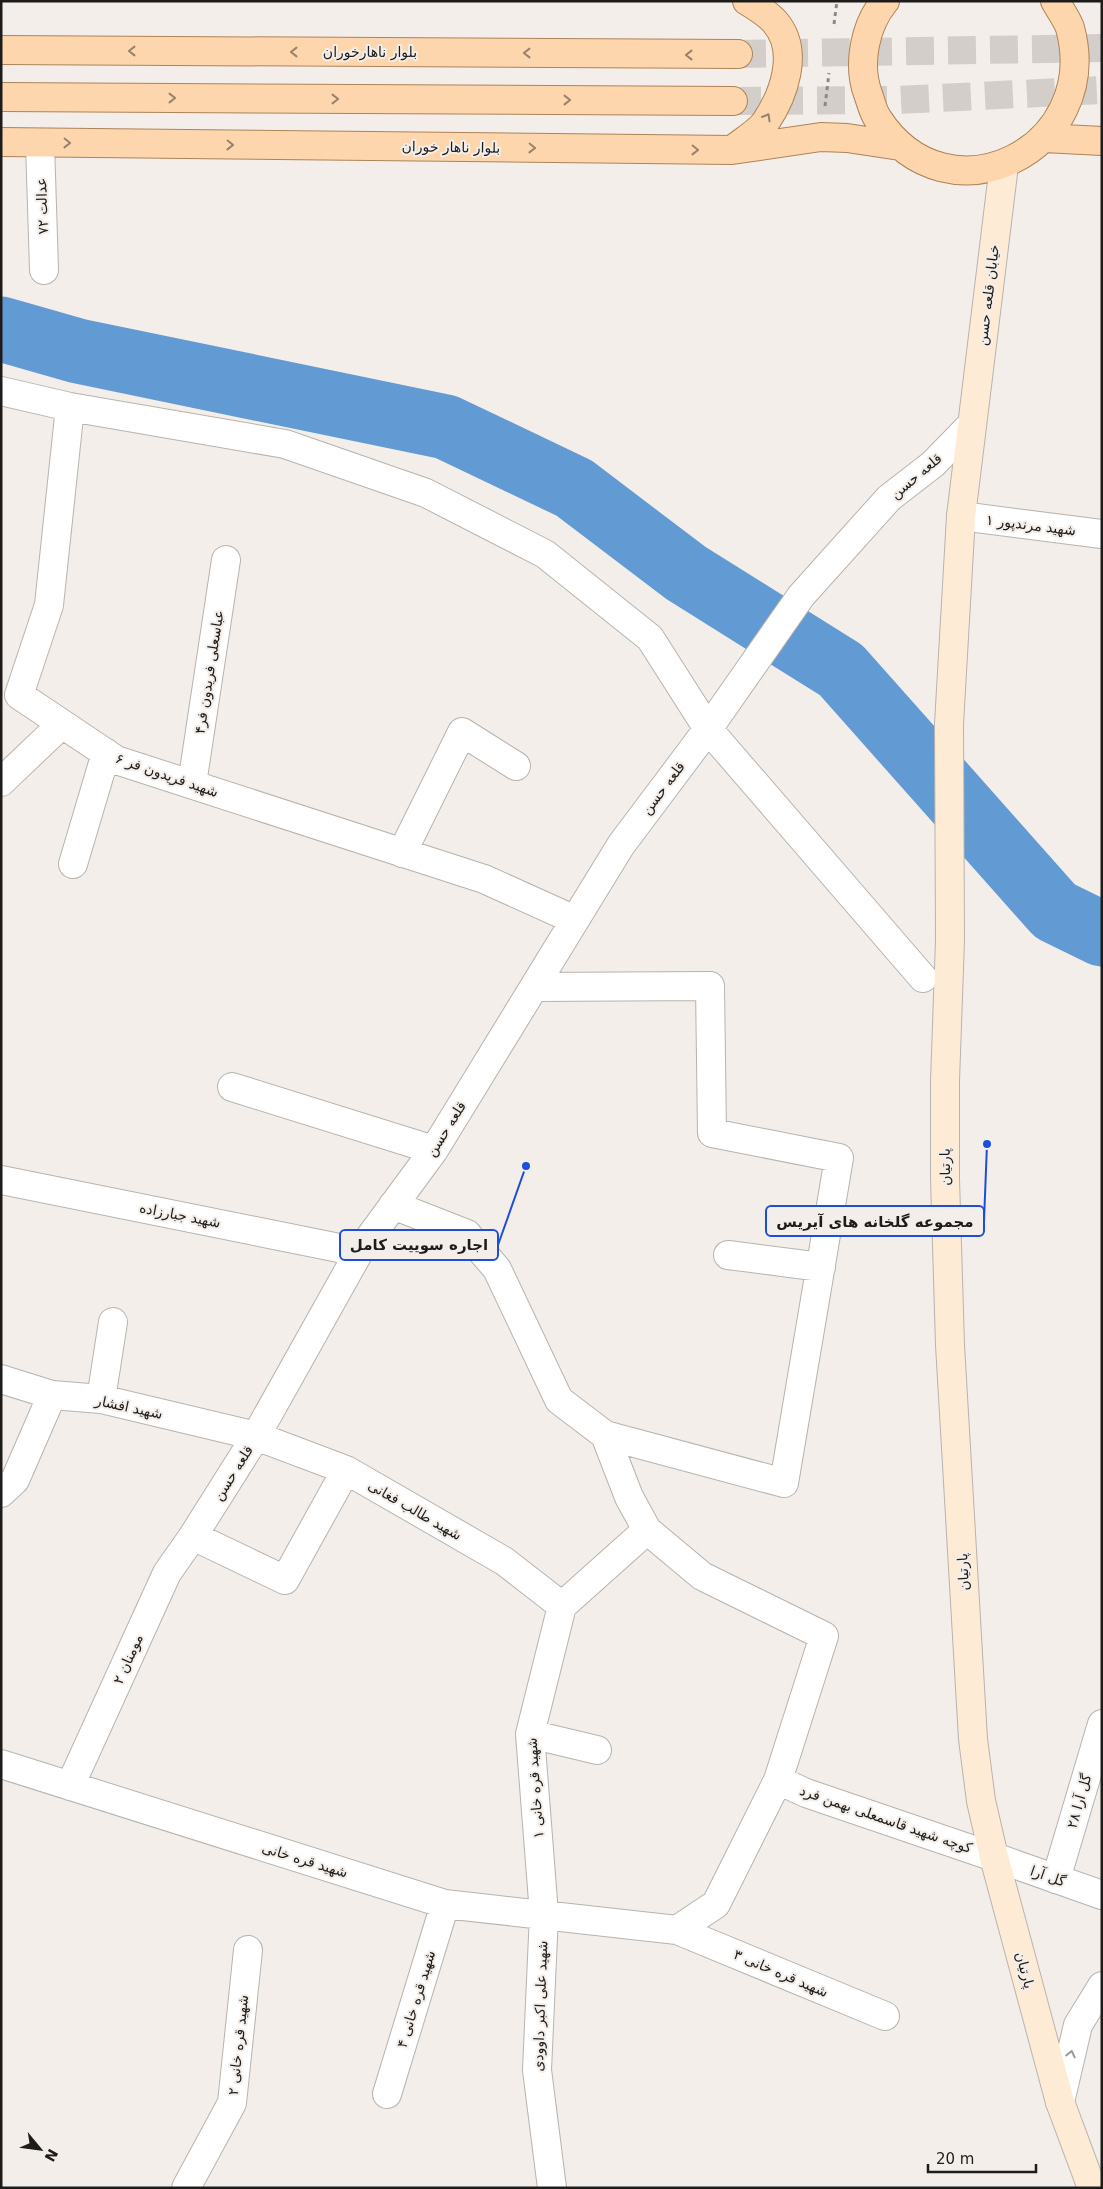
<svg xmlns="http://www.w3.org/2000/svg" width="1103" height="2189" font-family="'DejaVu Sans',Vazirmatn,sans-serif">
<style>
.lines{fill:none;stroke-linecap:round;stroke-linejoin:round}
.river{stroke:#629ad4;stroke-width:65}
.primary-tunnel{stroke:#d3ceca;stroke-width:28;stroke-dasharray:28 14;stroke-linecap:butt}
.minor-casing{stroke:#b8b3ae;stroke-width:30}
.tertiary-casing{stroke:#b8b3ae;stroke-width:30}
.secondary-casing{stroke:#b8b3ae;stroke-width:30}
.primary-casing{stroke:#ae8357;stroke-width:30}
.path{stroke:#8c8885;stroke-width:3;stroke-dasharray:4 4;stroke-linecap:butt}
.minor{stroke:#fff;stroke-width:28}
.tertiary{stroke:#fff;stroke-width:28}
.secondary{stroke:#feebd6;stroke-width:28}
.primary{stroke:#fdd6ae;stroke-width:28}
.oneway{stroke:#99826b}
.oneway2{stroke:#9a9998}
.labels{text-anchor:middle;stroke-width:4;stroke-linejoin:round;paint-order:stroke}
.street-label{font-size:14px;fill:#1e1c1a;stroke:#f3eee9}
.leader{fill:none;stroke:#1d4ed8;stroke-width:2}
.callout-dot{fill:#1d4ed8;stroke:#f3eee9;stroke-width:2}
.callout{fill:#f3eee9;stroke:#1d4ed8;stroke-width:2}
.callout-label{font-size:15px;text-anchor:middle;font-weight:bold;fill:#1e1c1a}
</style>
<rect width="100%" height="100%" fill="#f3eee9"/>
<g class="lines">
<!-- river -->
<path class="river" d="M1,329l77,22 368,76 128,61 112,85 155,97 214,241 47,23"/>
<!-- primary-tunnel -->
<path class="primary-tunnel" d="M738,54l364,-6
M733,101l164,-1 205,-10"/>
<defs>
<path id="minor" d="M40,143l4,127
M1,391l69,16 215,37 141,49 119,61 105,84 58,91 215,249
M70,407l-21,198 -30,90 97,65 368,119 91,41
M961,516l141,18
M1,782l61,-58
M192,784l34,-224
M402,853l60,-121 54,34
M73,864l33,-111
M232,1087l202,63
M1,1180l358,72
M393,1205l74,29 30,35 62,131 46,35 179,48 55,-325 -127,-25 -2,-147 -176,1
M728,1255l93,12
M1,1379l51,16 49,4 155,37 90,34 158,91 58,45
M101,1399l12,-77
M605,1435l24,62 18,33 55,46 122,60 -46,144 -62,124 -39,26
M1,1493l14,-13 37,-85
M193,1536l92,44 61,-110
M562,1606l85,-76
M530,1734l67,16
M1,1764l444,140 232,26 208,86
M778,1780l28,13 188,64
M70,1786l97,-213 26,-37 63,-100 103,-184 75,-102 187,-305 87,-116 93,-133 88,-98 44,-34 39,-40
M1056,1879l46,-155
M387,2094l58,-190
M186,2188l46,-85 16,-153
M552,2188l-15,-118 7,-156 -14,-180 32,-128"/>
<path id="tertiary" d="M994,1857l108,38
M1060,2102l18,-77 24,-39"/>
<path id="secondary" d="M1004,165l-43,351 -12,208 1,216 -5,141v98l5,166 23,394 8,62 13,56 66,245 32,86"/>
<path id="primary" d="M885,1c-20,24 -28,63 -17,93 3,8 5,18 10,25 70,108 225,30 192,-91 -3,-9 -10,-18 -15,-27
M1,50l737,4
M1,97l732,4
M1044,138l58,3
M1,142l731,8 89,-13 26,1 53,8
M732,150c10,-8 25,-17 33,-27 19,-28 35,-72 10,-101 -8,-9 -18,-15 -28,-21"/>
</defs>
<!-- minor casing -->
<use href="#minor" class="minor-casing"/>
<!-- tertiary casing -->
<use href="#tertiary" class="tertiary-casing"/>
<!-- secondary casing -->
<use href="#secondary" class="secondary-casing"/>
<!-- primary casing -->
<use href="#primary" class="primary-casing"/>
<!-- path -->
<path class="path" d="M834,24l3,-23
M825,106l4,-33"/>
<!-- minor -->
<use href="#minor" class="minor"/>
<!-- tertiary -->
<use href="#tertiary" class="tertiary"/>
<!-- secondary -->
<use href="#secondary" class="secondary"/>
<!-- primary -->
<use href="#primary" class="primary"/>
</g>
<!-- one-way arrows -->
<defs><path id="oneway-chevron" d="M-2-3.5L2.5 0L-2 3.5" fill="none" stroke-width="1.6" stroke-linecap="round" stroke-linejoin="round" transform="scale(1.25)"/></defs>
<g class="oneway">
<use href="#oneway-chevron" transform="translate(132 51) rotate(-180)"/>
<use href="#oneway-chevron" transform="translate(294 52) rotate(-180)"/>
<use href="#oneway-chevron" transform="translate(527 53) rotate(-180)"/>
<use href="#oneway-chevron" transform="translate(689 55) rotate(-180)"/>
<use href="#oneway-chevron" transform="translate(172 98)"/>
<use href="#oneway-chevron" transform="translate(335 99)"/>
<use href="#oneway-chevron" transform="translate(567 100)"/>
<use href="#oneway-chevron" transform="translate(767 117) rotate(-60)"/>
<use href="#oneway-chevron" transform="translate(67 143) rotate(1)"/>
<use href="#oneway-chevron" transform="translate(230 145) rotate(1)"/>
<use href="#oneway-chevron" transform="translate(532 148) rotate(1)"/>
<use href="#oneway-chevron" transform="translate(695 150) rotate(1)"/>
</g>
<use class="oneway2" href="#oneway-chevron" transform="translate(1071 2054) rotate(-77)"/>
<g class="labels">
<!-- street labels -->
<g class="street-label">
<text x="370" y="57">بلوار ناهارخوران</text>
<text transform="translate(451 147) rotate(1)" y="5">بلوار ناهار خوران</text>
<text transform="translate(42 206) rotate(-92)" y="5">۷۲ عدالت</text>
<text transform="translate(988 295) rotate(-83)" y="5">خیابان قلعه حسن</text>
<text transform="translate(916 476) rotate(-40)" y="5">قلعه حسن</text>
<text transform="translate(1031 525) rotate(7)" y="5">شهید مرندپور ۱</text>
<text transform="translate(209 672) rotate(-81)" y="5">عباسعلی فریدون فر۴</text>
<text transform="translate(167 775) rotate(19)" y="5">شهید فریدون فر ۶</text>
<text transform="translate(663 788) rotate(-53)" y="5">قلعه حسن</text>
<text transform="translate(446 1129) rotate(-58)" y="5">قلعه حسن</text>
<text transform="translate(945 1167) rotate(-91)" y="5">پارتیان</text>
<text transform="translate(180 1215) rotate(11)" y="5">شهید جبارزاده</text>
<text transform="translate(129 1407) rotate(12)" y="5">شهید افشار</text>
<text transform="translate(233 1473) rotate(-58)" y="5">قلعه حسن</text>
<text transform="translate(415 1510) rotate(30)" y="5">شهید طالب فغانی</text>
<text transform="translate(963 1572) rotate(-93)" y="5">پارتیان</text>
<text transform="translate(128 1659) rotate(-66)" y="5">۲ مومنان</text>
<text transform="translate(535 1788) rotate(-94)" y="5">۱ شهید قره خانی</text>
<text transform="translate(1079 1801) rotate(-74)" y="5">۲۸ گل آرا</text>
<text transform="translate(886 1819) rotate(19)" y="5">کوچه شهید قاسمعلی بهمن فرد</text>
<text transform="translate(305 1860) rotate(17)" y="5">شهید قره خانی</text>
<text transform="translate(1048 1876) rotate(19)" y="5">گل آرا</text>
<text transform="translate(1025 1970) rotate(75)" y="5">پارتیان</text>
<text transform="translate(781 1973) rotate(23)" y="5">شهید قره خانی ۳</text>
<text transform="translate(416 1999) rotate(-73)" y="5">۴ شهید قره خانی</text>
<text transform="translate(540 2006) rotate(-88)" y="5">شهید علی اکبر داوودی</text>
<text transform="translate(238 2045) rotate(-84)" y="5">۲ شهید قره خانی</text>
</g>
</g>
<!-- callouts -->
<path class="leader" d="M987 1144L984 1221M526 1166L498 1245"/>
<g class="callout-dot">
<circle cx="987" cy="1144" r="5"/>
<circle cx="526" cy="1166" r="5"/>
</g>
<g class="callout">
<rect x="766" y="1206" width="218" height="30" rx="5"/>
<rect x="340" y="1230" width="158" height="30" rx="5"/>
</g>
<g class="callout-label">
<text x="875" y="1227">مجموعه گلخانه های آیریس</text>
<text x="419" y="1250">اجاره سوییت کامل</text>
</g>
<!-- border -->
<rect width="1103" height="2189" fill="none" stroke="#1e1c1a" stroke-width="5"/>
<!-- north arrow -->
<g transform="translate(40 2149) rotate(119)" stroke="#f3eee9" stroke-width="4" paint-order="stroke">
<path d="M0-4L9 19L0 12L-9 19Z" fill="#1e1c1a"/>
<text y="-8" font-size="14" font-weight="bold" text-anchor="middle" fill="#1e1c1a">N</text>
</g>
<!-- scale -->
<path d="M928 2164v8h108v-8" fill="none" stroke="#1e1c1a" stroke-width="2.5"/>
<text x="936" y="2164" font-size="15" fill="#1e1c1a" stroke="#f3eee9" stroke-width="4" paint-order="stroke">20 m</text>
</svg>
